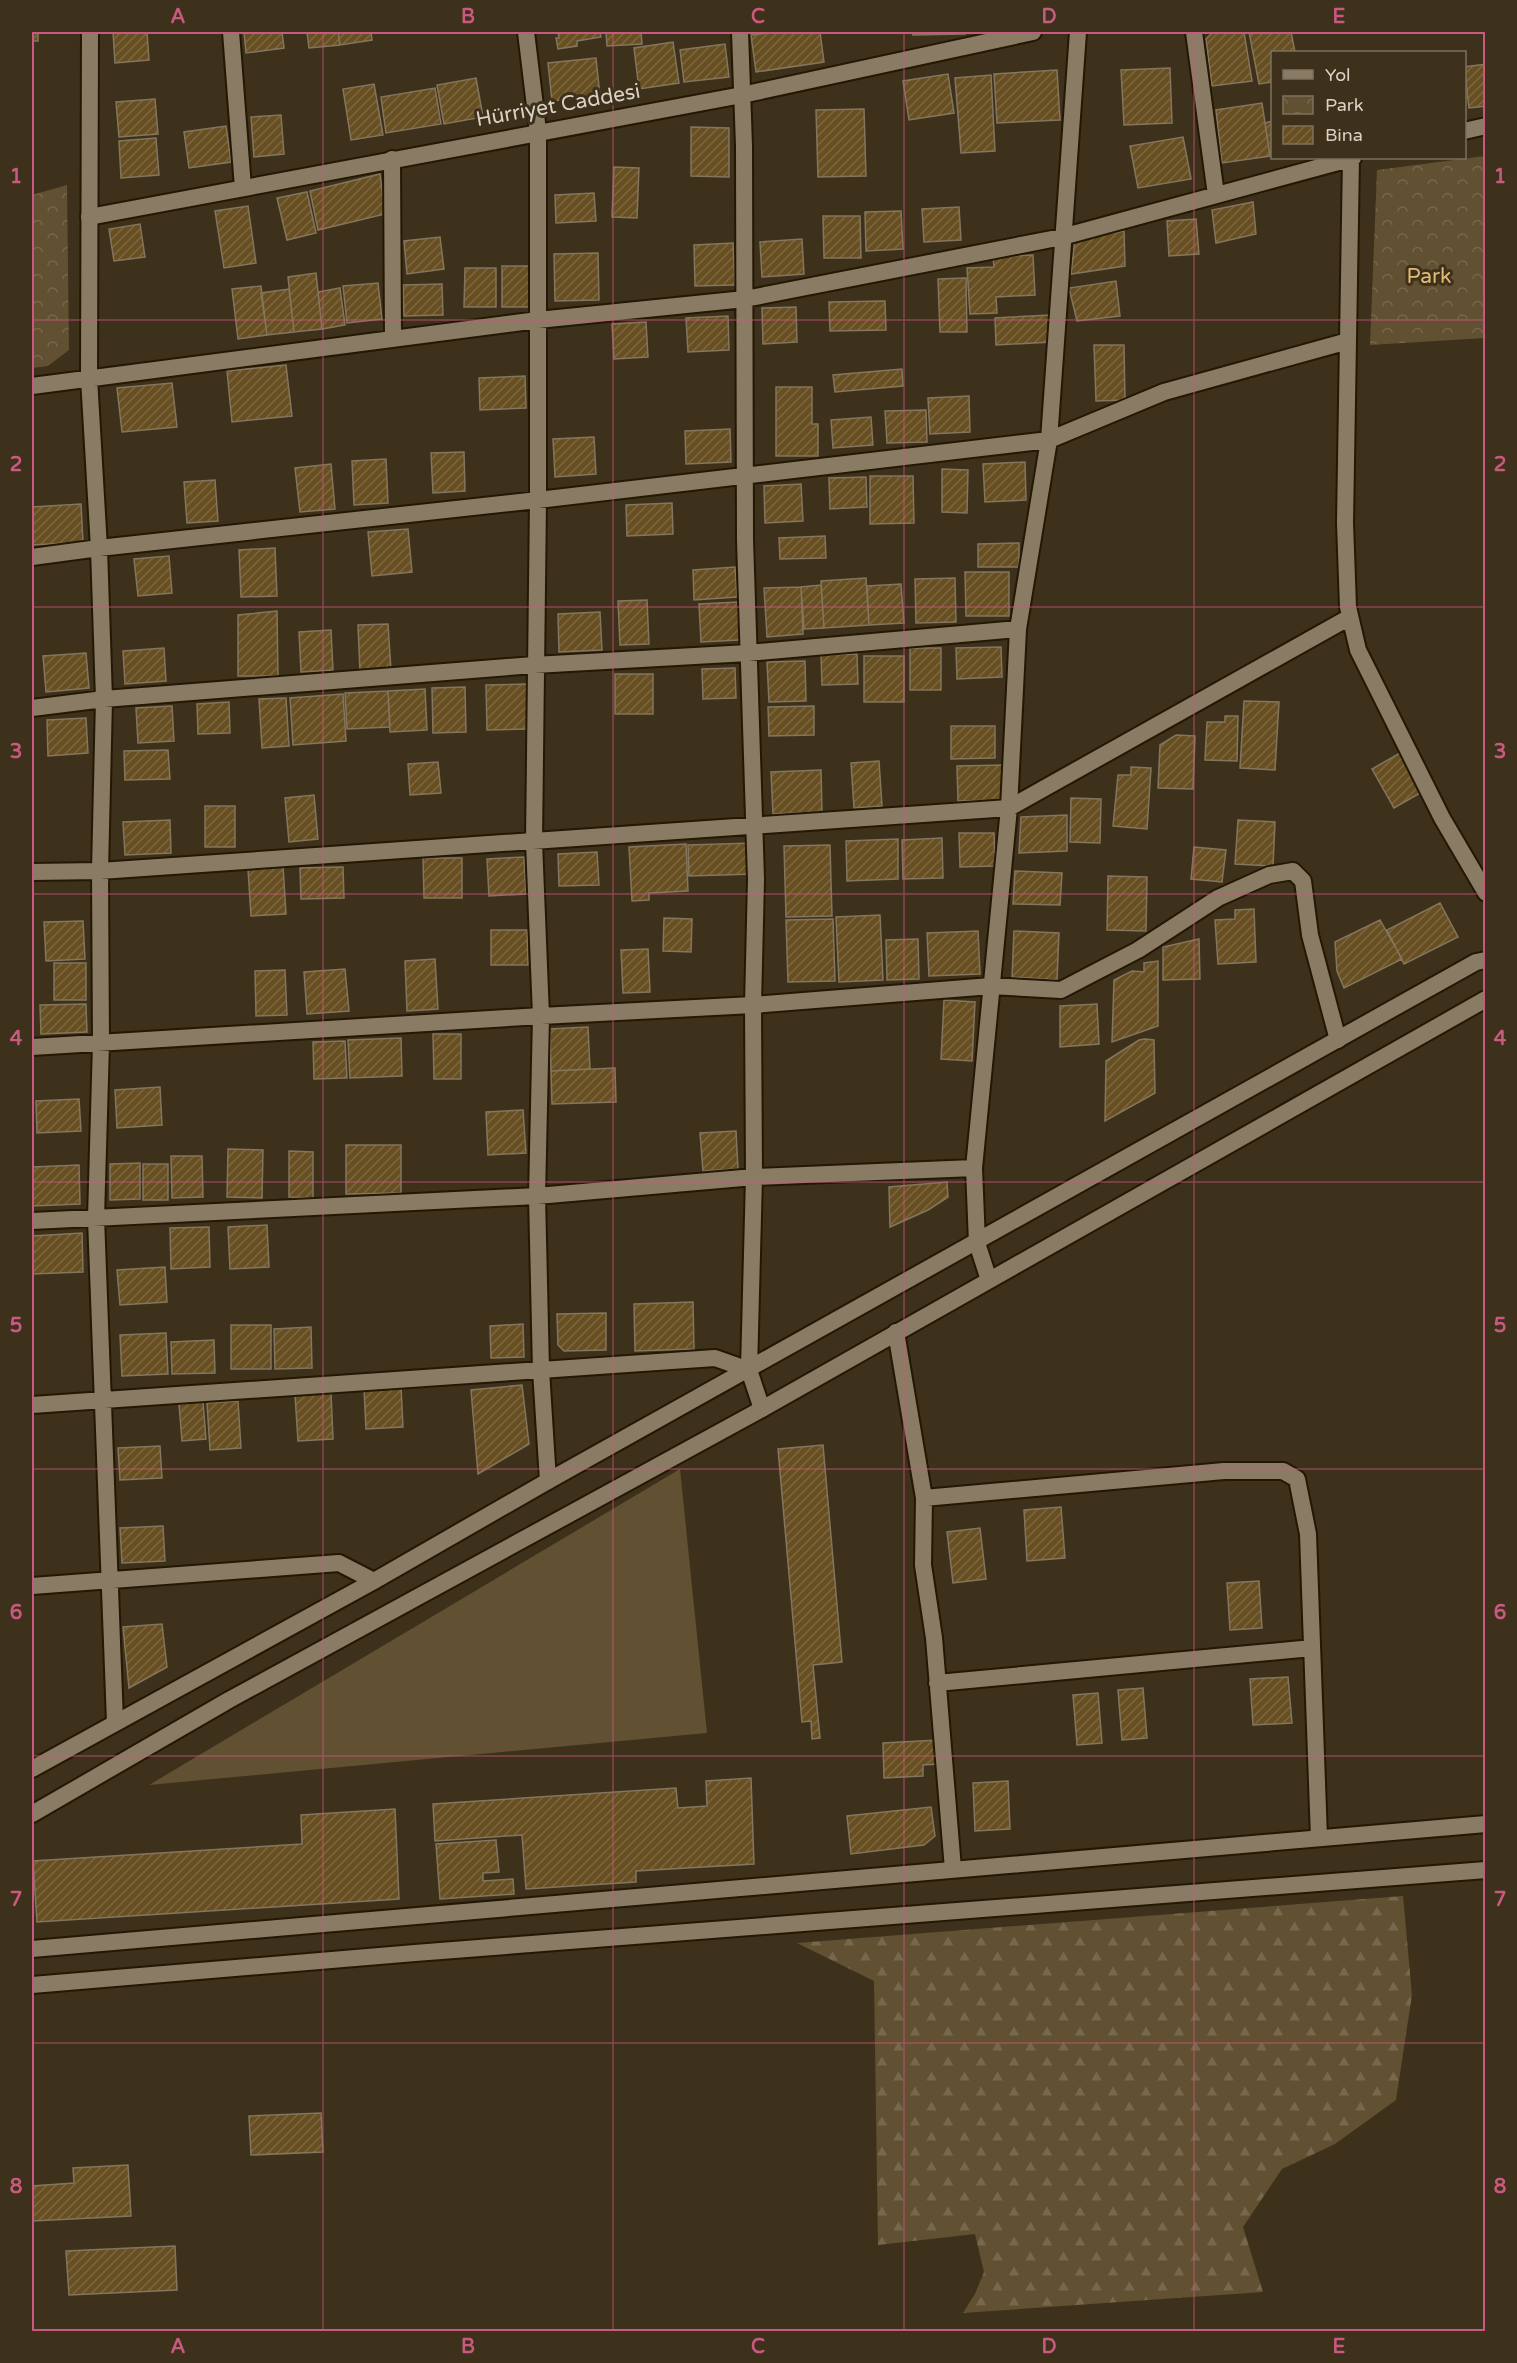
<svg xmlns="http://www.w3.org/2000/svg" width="1517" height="2363" font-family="'Varela Round',sans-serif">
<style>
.grass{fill:#615031}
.forest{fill:url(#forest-firs)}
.park{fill:url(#park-crowns)}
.building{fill:url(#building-hatch);stroke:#84765e;stroke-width:1.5}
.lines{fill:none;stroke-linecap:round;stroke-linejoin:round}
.minor-casing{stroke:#241804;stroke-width:20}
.tertiary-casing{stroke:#241804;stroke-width:20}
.minor{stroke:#8a7c64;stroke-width:16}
.tertiary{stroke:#8a7c64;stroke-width:16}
.grid{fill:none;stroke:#ca5980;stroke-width:1.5;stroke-opacity:0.55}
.labels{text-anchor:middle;stroke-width:6;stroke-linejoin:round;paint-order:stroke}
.street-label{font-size:21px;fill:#dad2c5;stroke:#3d311b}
.park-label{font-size:21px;fill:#e1ba74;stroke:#3d311b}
.neatline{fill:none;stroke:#ca5980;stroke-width:2}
.grid-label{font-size:20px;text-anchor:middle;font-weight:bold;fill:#ca5980}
</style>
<defs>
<pattern id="forest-firs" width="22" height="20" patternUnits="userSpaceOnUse" patternTransform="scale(1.5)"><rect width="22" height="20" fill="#615031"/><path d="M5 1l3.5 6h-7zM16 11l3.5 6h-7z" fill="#77684d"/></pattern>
<pattern id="park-crowns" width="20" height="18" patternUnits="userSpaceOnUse" patternTransform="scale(1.5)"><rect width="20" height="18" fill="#615031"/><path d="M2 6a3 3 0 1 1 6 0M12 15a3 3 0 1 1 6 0" fill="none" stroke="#77684d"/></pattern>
<pattern id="building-hatch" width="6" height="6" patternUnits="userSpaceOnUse" patternTransform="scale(1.5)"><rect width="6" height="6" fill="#674f22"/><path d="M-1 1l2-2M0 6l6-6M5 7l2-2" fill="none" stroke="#7c6741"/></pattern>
</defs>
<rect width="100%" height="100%" fill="#3d311b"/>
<!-- grass -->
<path class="grass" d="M680,1469l27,264 -558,52z"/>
<!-- forest -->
<path class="forest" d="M1403,1896l9,99 -16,105 -61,44 -53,25 -39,58 20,65 -300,21 12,-19 9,-22 -9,-38 -97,11 -4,-264 -77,-38z"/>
<!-- park -->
<path class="park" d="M1485,156v182l-115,7 7,-175z
M67,185l2,165 -21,16 -16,2v-173z"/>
<!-- building -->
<path class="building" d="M32,32h6v9h-6z
M113,32h34l2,28 -34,3z
M244,32h38l2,16 -38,5z
M307,32h31l2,13 -31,3z
M338,32h33l1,8 -32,5z
M558,32h42l1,5 -24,4v5l-19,3 -2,-11h3z
M606,32h35l1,12 -35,2z
M776,32h44l4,30 -68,10 -5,-37z
M913,32h55l-3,2 -52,1z
M1213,32h31l8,49 -40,5 -6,-47z
M1249,32h42l4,20h-23v30l-13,2z
M673,42l6,41 -40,6 -5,-41z
M725,44l4,33 -45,5 -4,-32z
M596,58l4,38 -48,5 -4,-38z
M1486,64v42l-17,2 -5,-41z
M1170,68l2,55 -48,2 -3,-55z
M1057,70l3,50 -63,3 -3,-49z
M948,74l6,39 -45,7 -6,-39z
M991,75l4,76 -34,2 -6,-75z
M476,78l7,39 -39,7 -7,-39z
M374,84l9,51 -32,5 -8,-51z
M435,88l6,36 -55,9 -5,-36z
M155,99l3,35 -39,3 -3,-35z
M1262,103l8,53 -48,7 -6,-53z
M864,109l2,67 -48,1 -2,-67z
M281,115l3,39 -30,3 -3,-40z
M1272,121v34l-2,1 -5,-33z
M226,126l5,36 -42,6 -5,-36z
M691,127l38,1v49l-38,-1z
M1183,137l8,42 -53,9 -8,-42z
M156,138l3,37 -38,3 -2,-37z
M614,167l25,1 -2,50 -25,-1z
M380,174l5,40 -67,16 -8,-39z
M307,192l9,41 -29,7 -10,-42z
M594,193l2,28 -40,2 -1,-28z
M1253,202l3,32 -40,9 -4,-33z
M248,206l8,57 -32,5 -9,-57z
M959,207l2,33 -37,2 -2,-33z
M901,211l2,38 -37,2 -1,-39z
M823,216h37l1,42h-37z
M1196,219l3,35 -30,2 -2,-35z
M140,224l5,33 -31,4 -5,-32z
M1124,231l1,35 -54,8 4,-34z
M440,237l4,32 -37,5 -3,-33z
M802,239l2,35 -42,3 -2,-35z
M733,243l2,42 -40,1 -1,-41z
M598,253l1,47 -44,1 -1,-47z
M1033,255l2,40 -39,2 1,16 -27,1 -3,-46 27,-1 -1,-10z
M502,266h30v41h-30z
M465,268h31v39h-32z
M316,273l6,56 -28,3 -6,-55z
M966,278l1,54h-27l-2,-53z
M1116,281l4,35 -43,5 -8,-33z
M378,283l4,36 -35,4 -4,-37z
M442,284l1,31 -39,1 -1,-31z
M261,286l6,49 -29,4 -6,-50z
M340,288l5,37 -23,4 -4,-37z
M289,289l5,43 -27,3 -6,-42z
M885,301l1,29 -56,1 -1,-29z
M796,307l1,35 -34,2 -1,-36z
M1050,315l1,27 -55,3 -1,-27z
M728,316l1,34 -41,2 -2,-34z
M646,322l2,35 -34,2 -2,-35z
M1094,345h30l1,55 -29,1z
M286,365l6,51 -60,6 -5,-51z
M902,369l1,17 -68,6 -2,-17z
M525,376l1,32 -46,2 -1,-32z
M172,383l5,44 -55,5 -5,-44z
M776,387h36v37h6v32h-42z
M969,396l1,36 -40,2 -2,-36z
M926,410l1,32 -40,1 -2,-32z
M871,417l2,28 -40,3 -2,-28z
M730,429l1,33 -45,2 -1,-33z
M594,437l2,37 -41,3 -2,-38z
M464,452l1,39 -32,2 -2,-40z
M386,459l2,44 -34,2 -2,-44z
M1025,462l1,38 -41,2 -2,-38z
M331,464l4,45 -35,3 -5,-44z
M942,469l26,1 -1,43 -25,-1z
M870,476h43l1,47 -44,1z
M866,477l1,30 -37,2 -1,-31z
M215,480l3,41 -31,2 -3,-41z
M801,484l2,37 -38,2 -1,-37z
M672,503l1,31 -46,2 -1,-31z
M81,504l2,38 -51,3v-38z
M408,529l4,43 -40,4 -4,-44z
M825,536l1,22 -46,1 -1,-21z
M1019,543v24h-41v-23z
M275,548l2,48 -36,1 -2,-47z
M169,556l3,37 -34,3 -4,-37z
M735,567l2,30 -43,3 -1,-30z
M965,572h44v44h-43z
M866,578l3,47 -45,3 -3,-47z
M955,578l1,44 -40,1 -1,-44z
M901,584l3,39 -35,2 -2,-39z
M821,585l3,43 -20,1 -3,-42z
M801,587l2,47 -36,3 -3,-49z
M647,600l2,44 -29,1 -2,-44z
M738,602l1,38 -38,2 -2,-38z
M277,611l1,65h-40v-61z
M600,612l2,38 -43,2 -1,-38z
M388,624l3,46 -31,2 -2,-47z
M331,630l2,40 -32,2 -2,-40z
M1001,647l1,30 -45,2 -1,-31z
M164,648l2,33 -41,3 -2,-33z
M910,648h31v42h-31z
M86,653l3,35 -43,4 -3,-36z
M857,654l1,30 -36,1 -1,-30z
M864,656h40v46h-40z
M805,661l1,40 -37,1 -2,-40z
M735,668l1,30 -33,1 -1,-30z
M615,674h38v40h-38z
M527,684l1,45 -41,1 -1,-45z
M465,687l1,45 -33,1 -1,-45z
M425,689l2,41 -37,2 -2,-41z
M388,691l2,36 -43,2 -2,-36z
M343,694l3,47 -53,4 -3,-47z
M286,698l3,48 -27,2 -3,-49z
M1244,701l35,1 -4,68 -35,-2z
M229,702l1,31 -32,1 -1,-30z
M172,706l2,35 -36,2 -2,-35z
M814,706v29l-45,1 -1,-29z
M1225,716h13l-1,45 -32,-1 2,-38h18z
M86,718l2,35 -40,3 -1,-36z
M951,726h44v32l-44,1z
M1176,735l19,1 -2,53 -35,-1 2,-43z
M168,750l2,29 -45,1 -1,-29z
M1400,753l22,39 -28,16 -22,-39z
M879,761l3,45 -28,2 -3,-45z
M438,762l3,31 -31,2 -2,-31z
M1004,765v35l-46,1 -1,-35z
M1131,767l20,1 -4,61 -34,-3 5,-51h13z
M821,770l1,42 -49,2 -2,-42z
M314,795l4,44 -29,3 -4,-44z
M1071,798l30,1 -1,44 -30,-1z
M205,806h30v41h-30z
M1067,815v36l-48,2 2,-36z
M170,820l1,33 -46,2 -2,-33z
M1238,820l37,2 -2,44 -38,-2z
M959,833h35l1,33 -35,1z
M942,838l1,40 -40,1 -1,-39z
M898,839v40l-51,2 -1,-40z
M753,843l1,31 -65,2 -1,-31z
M686,844l2,47 -39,2v7l-17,1 -3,-54z
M830,845l2,71 -46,1 -2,-71z
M1194,847l32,3 -4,32 -31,-3z
M597,852l2,33 -40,1 -1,-32z
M524,857l2,37 -37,2 -2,-37z
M423,858h39v40h-38z
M283,866l3,48 -35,2 -3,-47z
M343,867l1,31 -43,1 -1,-31z
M1015,871l47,2 -2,32 -47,-1z
M1108,876l39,1 -1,54 -39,-1z
M1440,903l18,34 -54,27 -17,-34z
M1254,909l2,53 -38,2 -3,-44 20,-1v-9z
M880,915l3,65 -44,2 -3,-65z
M664,918l28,1 -1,33 -28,-1z
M833,919l2,62 -47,1 -2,-62z
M1380,920l22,39 -58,29 -7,-17 -2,-29z
M83,921l2,38 -39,2 -2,-39z
M491,930h36l1,35h-37z
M978,931l2,43 -51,2 -2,-43z
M1014,931l45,2 -2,47 -45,-3z
M918,939l1,40 -32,1 -1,-40z
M1199,939l1,40 -37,1v-33z
M648,949l2,43 -27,1 -2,-43z
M435,959l3,50 -31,2 -2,-50z
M1158,961v65l-46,16 2,-62 18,-9 12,1v-9z
M54,963h32v37h-32z
M345,969l4,42 -42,3 -3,-42z
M285,970l2,45 -31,1 -1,-45z
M944,1000l31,2 -3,59 -31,-2z
M86,1004l1,28 -46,2 -1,-29z
M1097,1004l2,40 -39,3v-41z
M588,1027l2,42 -39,2 -1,-42z
M433,1034h28v45h-27z
M401,1038l1,38 -52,2 -2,-38z
M1145,1039l9,1 1,53 -50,28 1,-60 33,-21z
M345,1041l2,37 -33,1 -1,-37z
M615,1068l1,34 -64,2 -1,-33z
M160,1087l2,38 -45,3 -2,-38z
M79,1099l2,32 -44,2 -1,-32z
M523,1110l3,43 -38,2 -2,-43z
M736,1131l2,38 -35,2 -3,-38z
M346,1145h55v48l-55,1z
M228,1149l35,1 -1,48 -35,-1z
M289,1151l24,1v46l-24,-1z
M171,1156h31l1,41 -31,1z
M140,1163v36l-30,1v-36z
M143,1164h25v36h-25z
M79,1165l1,39 -48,2v-39z
M947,1182l1,15 -20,13 -38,17 -1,-40z
M267,1225l2,42 -39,2 -2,-42z
M209,1227l1,40 -39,2 -1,-41z
M82,1233l1,39 -51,2v-38z
M165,1267l2,35 -47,3 -3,-35z
M693,1302l1,47 -59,2 -1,-47z
M606,1313v37l-42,1 -6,-6 -1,-31z
M523,1324l1,33 -33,1 -1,-32z
M231,1325h40v44h-40z
M311,1327l1,41 -37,1 -1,-40z
M166,1333l2,41 -46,2 -2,-41z
M214,1340l1,33 -43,1 -1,-32z
M522,1385l7,59 -51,30 -7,-84z
M401,1387l2,40 -37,2 -2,-40z
M331,1393l2,46 -35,2 -3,-46z
M238,1401l3,47 -31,2 -3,-47z
M203,1402l3,37 -24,2 -3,-37z
M823,1445l19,217 -29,3 7,73 -8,1 -1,-18 -9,1 -24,-273z
M160,1446l2,32 -42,2 -2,-32z
M1061,1507l4,51 -38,3 -3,-51z
M163,1526l2,35 -43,2 -2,-35z
M980,1528l6,51 -33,4 -6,-51z
M1259,1581l3,47 -32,2 -3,-47z
M162,1624l5,43 -38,21 -6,-61z
M1288,1677l4,46 -39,2 -3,-46z
M1143,1688l4,50 -25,2 -4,-50z
M1098,1693l4,50 -25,2 -4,-50z
M938,1740l1,24 -16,1v11l-39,2 -1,-35z
M751,1778l3,86 -118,7v11l-110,7 -4,-54 -87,6 -2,-37 243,-16 2,20 29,-2 -1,-25z
M1008,1781l2,48 -35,2 -2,-48z
M931,1807l4,29 -11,9 -73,9 -4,-38z
M395,1809l4,90 -362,23 -4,-61 269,-17 -1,-29z
M496,1840l3,32 -16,1v8l30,-2 1,15 -74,5 -4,-55z
M321,2113l2,39 -72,3 -2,-39z
M128,2165l3,51 -99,5v-35l42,-3 -1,-15z
M175,2246l2,44 -108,5 -3,-44z"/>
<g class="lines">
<defs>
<path id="minor" d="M90,32l-1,346 10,170 5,151 -4,172 1,172 -5,175 19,504
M231,32l12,156
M526,32l12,99v369l-4,342 7,174 -4,180 4,174 7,111
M740,32l4,114 1,394 11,339 -3,126 1,172 -5,193
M1194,32l22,163
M1464,131l22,-5
M1351,158l-6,365 3,84 10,43 84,168 44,75
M392,159l1,179
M32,386l506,-66 207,-21 317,-62 291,-79
M32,557l67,-9 439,-48 511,-60 115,-48 184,-51
M32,708l72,-9 430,-34 214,-12 270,-24
M32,872l68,-1 909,-63 341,-191
M32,1047l509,-31 212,-11 238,-19 70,4 77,-40 80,-52 51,-23 24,-4 10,10 7,54 28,105
M32,1221l505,-25 217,-19 220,-9
M989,1280l-12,-37 -3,-75 35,-360 9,-179 31,-189 29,-408
M896,1332l28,166 -1,67 11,73 19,231
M32,1405l683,-47 34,12 13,39
M924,1498l300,-27h59l14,8 11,55 11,304
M32,1586l307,-23 35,18
M937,1683l375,-35"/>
<path id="tertiary" d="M89,217l653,-122 291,-63
M32,1769l342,-188 174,-100 928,-519 10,-2
M32,1814l197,-114 533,-291 724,-410
M32,1949l1454,-125
M32,1985l383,-32 1071,-83"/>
</defs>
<!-- minor casing -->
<use href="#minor" class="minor-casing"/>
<!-- tertiary casing -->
<use href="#tertiary" class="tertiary-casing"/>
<!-- minor -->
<use href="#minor" class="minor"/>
<!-- tertiary -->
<use href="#tertiary" class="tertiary"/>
</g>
<!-- grid -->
<path class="grid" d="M323,32v2300M613,32v2300M904,32v2300M1194,32v2300M32,320h1454M32,607h1454M32,894h1454M32,1182h1454M32,1469h1454M32,1756h1454M32,2043h1454"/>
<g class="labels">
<!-- street labels -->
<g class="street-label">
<text transform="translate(558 105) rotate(-10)" y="7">Hürriyet Caddesi</text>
</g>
<!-- park labels -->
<g class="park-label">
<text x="1429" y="283">Park</text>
</g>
</g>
<!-- border -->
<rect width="1517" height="2363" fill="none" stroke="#3d311b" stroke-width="66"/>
<!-- legend -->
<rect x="1271" y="51" width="195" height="108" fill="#3d311b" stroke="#7c715f" stroke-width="1.5"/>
<rect x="1283" y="70" width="30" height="9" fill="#8a7c64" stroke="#7c715f" stroke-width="1.5"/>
<text x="1325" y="81" font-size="18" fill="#dad2c5">Yol</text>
<rect x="1283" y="96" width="30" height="18" fill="url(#park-crowns)" stroke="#7c715f" stroke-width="1.5"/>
<text x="1325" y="111" font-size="18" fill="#dad2c5">Park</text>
<rect x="1283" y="126" width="30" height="18" fill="url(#building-hatch)" stroke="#7c715f" stroke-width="1.5"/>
<text x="1325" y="141" font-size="18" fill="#dad2c5">Bina</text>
<rect x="33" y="33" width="1451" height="2297" class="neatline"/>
<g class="grid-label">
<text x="178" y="23">A</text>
<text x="468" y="23">B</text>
<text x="758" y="23">C</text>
<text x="1049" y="23">D</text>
<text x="1339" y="23">E</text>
<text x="16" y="183">1</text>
<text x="1500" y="183">1</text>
<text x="16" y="471">2</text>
<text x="1500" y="471">2</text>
<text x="16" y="758">3</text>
<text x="1500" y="758">3</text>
<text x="16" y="1045">4</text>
<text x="1500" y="1045">4</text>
<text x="16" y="1332">5</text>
<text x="1500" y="1332">5</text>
<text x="16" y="1619">6</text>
<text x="1500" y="1619">6</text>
<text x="16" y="1906">7</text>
<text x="1500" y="1906">7</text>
<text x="16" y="2193">8</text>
<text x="1500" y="2193">8</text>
<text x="178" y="2353">A</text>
<text x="468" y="2353">B</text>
<text x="758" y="2353">C</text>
<text x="1049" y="2353">D</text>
<text x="1339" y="2353">E</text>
</g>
</svg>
